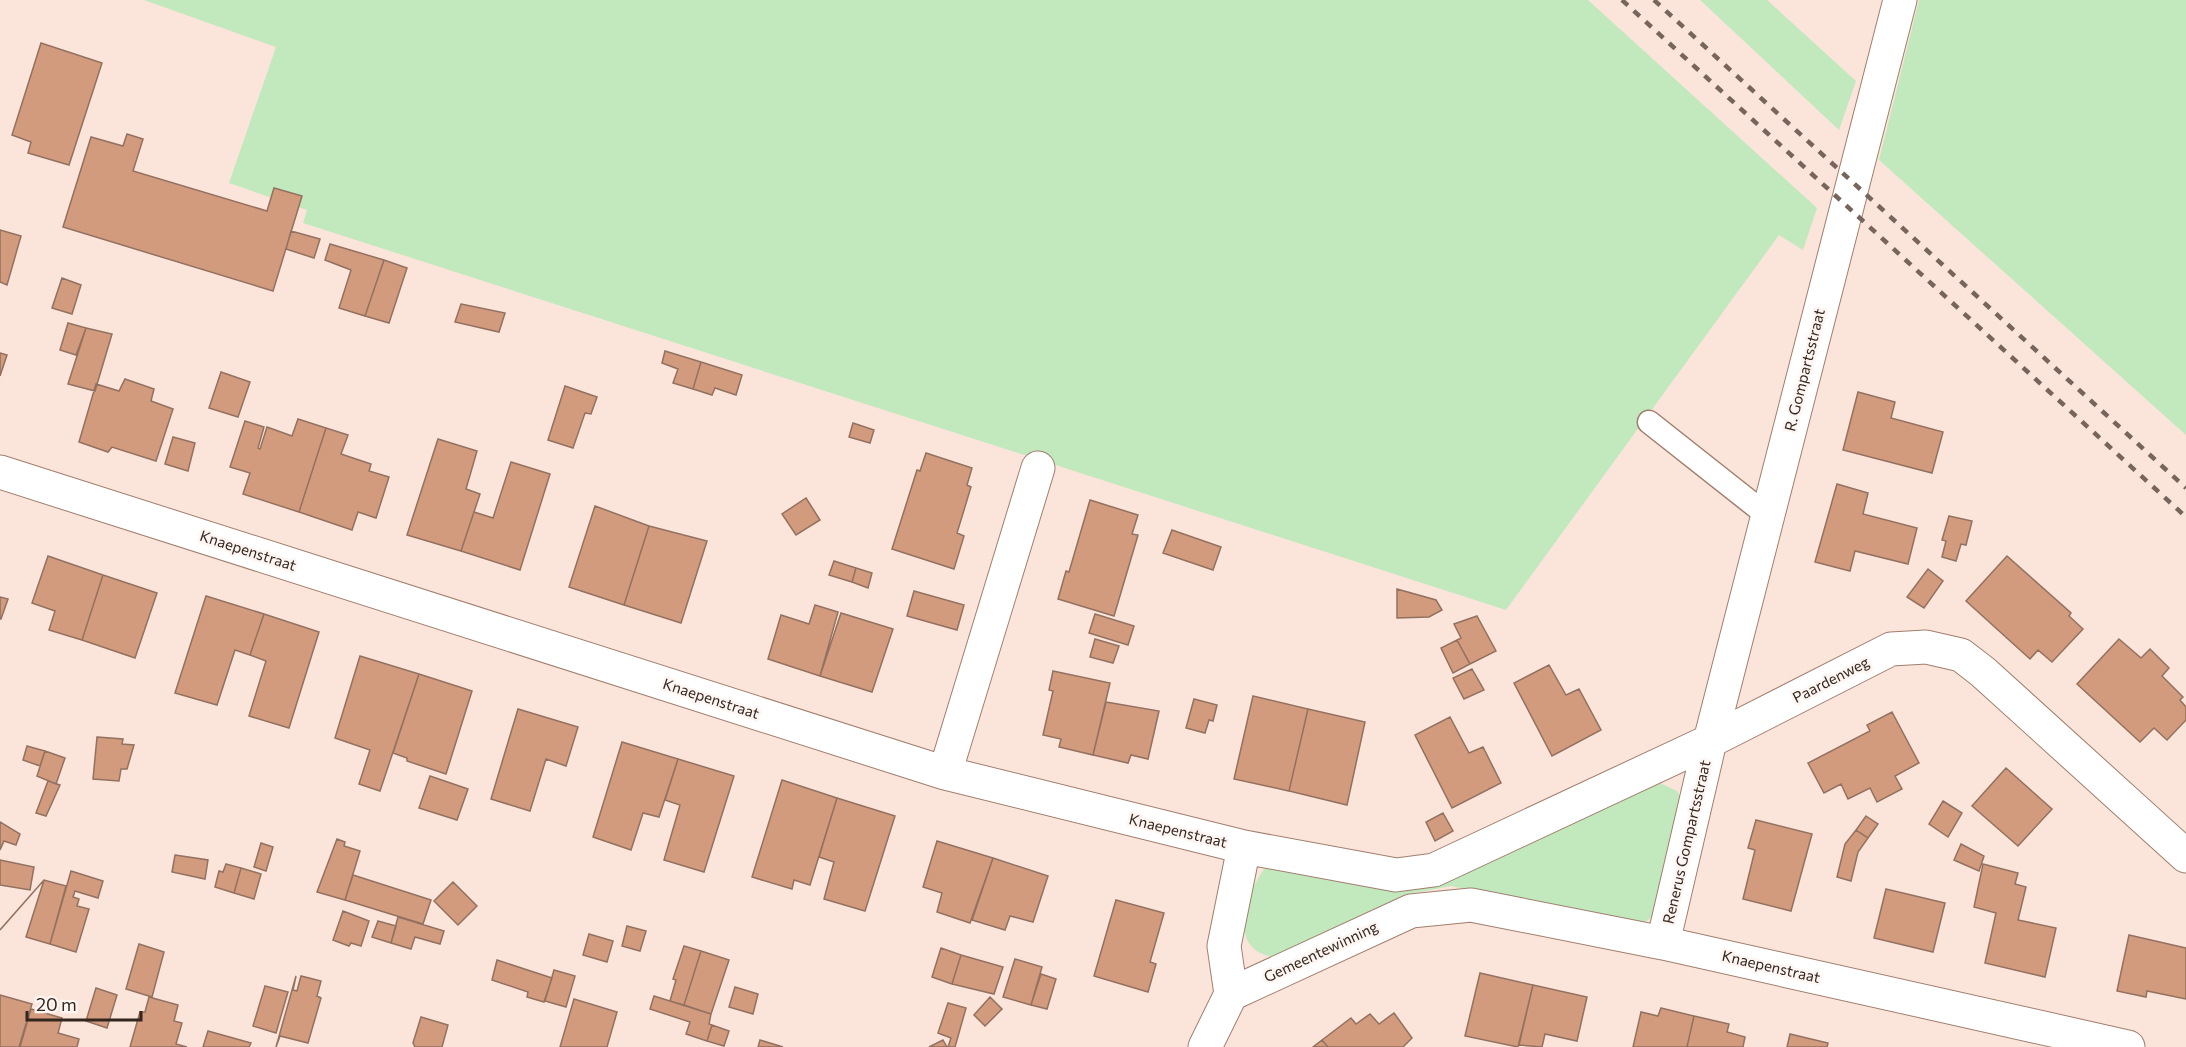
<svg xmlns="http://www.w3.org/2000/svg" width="2186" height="1047" font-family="Commissioner,sans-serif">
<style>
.green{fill:#c2e9be}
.building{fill:#d39b7d;stroke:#927160;stroke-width:1.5}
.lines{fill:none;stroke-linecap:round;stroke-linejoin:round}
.lane-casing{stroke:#a07f6e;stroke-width:25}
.street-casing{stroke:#a07f6e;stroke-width:35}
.lane{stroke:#fff;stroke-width:22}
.street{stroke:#fff;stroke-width:33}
.rail{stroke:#76655d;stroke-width:4.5;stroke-dasharray:8 8;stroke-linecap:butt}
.labels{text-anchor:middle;stroke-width:5;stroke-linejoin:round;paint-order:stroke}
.street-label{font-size:15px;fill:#33261f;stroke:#fdf5f1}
</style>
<rect width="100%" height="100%" fill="#fbe4d9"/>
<!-- green -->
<path class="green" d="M144,0h1444l229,208 -14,42 -24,-15 -273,375 -1203,-387 4,-13 -78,-27 47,-136z
M1700,0h67l89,81 -17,49z
M1919,0h267v435l-307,-275z
M1656,781l21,10 6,11 -25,111 -19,13 -188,-40 -47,9 -130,62c-51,-7 -26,-70 -5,-94l112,19z"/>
<!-- building -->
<path class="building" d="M41,43l61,20 -33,102 -41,-12 3,-11 -19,-7z
M127,134l16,5 -10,32 134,40 7,-23 28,8 -29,95 -210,-64 28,-90 32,9z
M0,230l21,6 -14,49 -7,-3z
M291,231l29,8 -6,19 -28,-9z
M330,244l54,16 -19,56 -26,-8 12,-38 -26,-10z
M384,260l23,8 -18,55 -24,-7z
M62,278l19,7 -9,29 -20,-6z
M461,304l44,9 -6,19 -44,-10z
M68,323l18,5 -10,27 -16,-5z
M86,328l26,6 -17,57 -27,-7z
M665,351l36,11 -8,27 -20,-6 5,-14 -16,-6z
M0,353l7,2 -7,21z
M701,362l41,13 -6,20 -21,-7 -3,7 -19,-6z
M221,372l29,10 -12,35 -29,-9z
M125,379l29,10 -3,12 22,8 -17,52 -44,-14 -4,5 -29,-10 17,-58 23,7z
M565,386l32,11 -6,17 -6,-1 -12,35 -25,-8z
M1858,392l37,10 -4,16 52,14 -11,41 -89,-23z
M298,419l28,9 -27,84 -56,-18 7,-21 -20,-6 15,-46 19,6 -6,21 2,1 7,-22 25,9z
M853,423l21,7 -4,13 -21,-6z
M326,428l22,7 -7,19 30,10 -2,7 20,6 -13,41 -18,-6 -6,18 -53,-18z
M173,437l22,6 -7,28 -23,-7z
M438,439l39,12 -11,38 14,5 -19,57 -54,-16z
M926,453l46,15 -5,17 4,2 -14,46 7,3 -10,33 -62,-20 25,-79 3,1z
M511,462l39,12 -30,96 -59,-19 13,-39 19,6z
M1837,484l31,9 -5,21 54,14 -9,36 -53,-13 -5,20 -35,-9z
M806,498l14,22 -24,15 -14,-21z
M1090,500l48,15 -6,19 6,1 -24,81 -56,-17 8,-28 3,1z
M595,506l54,20 -25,79 -55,-18z
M1949,516l23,5 -6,24 -5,-1 -5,17 -14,-4 4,-16 -4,-1z
M649,526l58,15 -26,82 -57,-18z
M1172,530l49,17 -8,23 -50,-17z
M48,556l55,19 -21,65 -33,-10 6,-19 -23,-8z
M2007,556l64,57 -2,3 14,13 -31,33 -14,-12 -8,9 -64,-58z
M834,561l22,7 -4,14 -23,-7z
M856,568l16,5 -4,15 -16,-6z
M1928,569l15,12 -19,27 -17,-11z
M103,575l54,18 -22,65 -53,-18z
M1397,589l39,11 6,10 -13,7 -32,1z
M914,591l50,14 -7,25 -50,-14z
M206,596l58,18 -14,41 -15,-5 -18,55 -42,-12z
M0,597l8,2 -7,20h-1z
M815,605l23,7 -18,64 -52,-17 13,-44 28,9z
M841,613l52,16 -21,63 -52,-16z
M264,614l55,18 -30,96 -40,-12 17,-55 -16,-6z
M1095,614l39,12 -6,19 -39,-12z
M1477,616l19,35 -26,13 -13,-24 4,-2 -7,-14z
M1095,639l24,7 -6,17 -23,-6z
M2119,639l22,19 9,-9 19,19 -7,8 21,21 -3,3 6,7v13l-19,20 -13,-12 -14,14 -63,-58z
M1457,640l13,24 -17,9 -12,-25z
M360,656l59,18 -39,117 -21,-7 11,-34 -35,-12z
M1549,665l17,30 13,-6 22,41 -49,26 -38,-73z
M1472,669l12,21 -20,9 -11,-21z
M1053,671l57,12 -17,72 -34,-8 2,-8 -18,-4 10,-44 -4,-1z
M419,674l53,17 -26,83 -39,-13v-3l-14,-5z
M1253,696l55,13 -19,82 -55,-12z
M1194,699l23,6 -4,16 -4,-1 -4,13 -19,-5z
M1106,702l53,9 -11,48 -17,-4 -3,8 -35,-8z
M518,709l60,18 -12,39 -20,-7 -16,52 -39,-12z
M1308,709l57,13 -18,83 -58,-14z
M1892,712l27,51 -24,13 7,13 -25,13 -7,-14 -22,11 -7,-15 -17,9 -16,-30 62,-32 -3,-6z
M1450,717l19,36 14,-6 18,36 -49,25 -37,-73z
M97,737l26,2 -1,5 12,1 -7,24h-6l-2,12 -26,-2z
M622,742l56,17 -19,58 -16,-4 -12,37 -38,-13z
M27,746l18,5 -5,15 -17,-6z
M45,751l20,7 -9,26 -19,-8z
M678,759l56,17 -30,96 -40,-12 16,-55 -15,-5z
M2006,768l46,41 -34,37 -46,-40z
M430,776l38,13 -11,31 -38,-12z
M782,780l55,18 -27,87 -16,-5 -2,9 -40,-12z
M48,781l12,4 -14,31 -10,-3z
M837,798l58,18 -30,95 -41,-12 10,-37 -15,-5z
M1943,801l19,12 -14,24 -19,-13z
M1443,813l10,18 -18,10 -9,-19z
M1866,816l12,8 -10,14 -12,-8z
M1756,820l56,14 -21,77 -48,-12 12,-49 -7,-2z
M0,822l20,12 -4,11 -12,-4 -4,9z
M1856,830l12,8 -10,14 -7,29 -14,-4 8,-33z
M337,839l8,3 -1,4 16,5 -15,49 -28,-8z
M937,841l56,17 -23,65 -33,-11 5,-19 -19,-6z
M261,843l12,4 -7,24 -12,-4z
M1961,844l23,12 -5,15 -25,-11z
M175,855l33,5 -3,19 -33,-7z
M993,858l55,18 -15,46 -23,-6 -5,14 -33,-10z
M0,860l34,7 -4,23 -30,-5z
M226,864l15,4 -7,25 -19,-6 4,-16 4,1z
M1983,864l35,9 -3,11 11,3 -8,33 38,8 -11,49 -60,-14 11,-50 -22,-6z
M241,868l20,6 -7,25 -20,-6z
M71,871l32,10 -5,17 -23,-7 -2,6 6,2 -2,7 12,3 -13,43 -26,-8z
M353,875l78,25 -8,24 -78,-24z
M44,880l-44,50 44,-50 22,6 -16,58 -24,-7z
M453,882l24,24 -19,19 -24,-24z
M1886,889l59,14 -12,49 -59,-14z
M1116,900l48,13 -14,49 6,2 -8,28 -54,-16z
M343,911l26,10 -8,25 -10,-3 -2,3 -16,-6z
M398,917l46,14 -4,13 -25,-7 -4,12 -20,-6z
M378,921l18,5 -5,17 -19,-6z
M627,926l19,5 -6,20 -18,-5z
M589,934l24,7 -6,21 -24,-7z
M2129,935l57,13v51l-39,-8 -1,6 -29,-6z
M139,944l25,8 -12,45 -26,-8z
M684,946l17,5 -17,54 -14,-4 6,-21 -3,-1z
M941,948l20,7 -9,29 -20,-7z
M701,951l28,9 -18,54 -27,-9z
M961,955l42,12 -9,27 -42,-10z
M1015,959l27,8 -11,38 -28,-8z
M497,960l55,18 -8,24 -17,-5 1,-5 -36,-12z
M554,970l21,6 -9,31 -21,-6z
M1480,973l53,12 -15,62 -53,-11z
M1041,974l15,5 -9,30 -16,-4z
M296,976l-3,14 4,1 4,-15 20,5 -4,15 4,2 -13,45 -28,-7 -4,11z
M1533,985l54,12 -10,44 -32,-7 -3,13 -23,-2z
M265,986l23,6 -12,41 -23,-7z
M735,987l23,7 -5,20 -24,-7z
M96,988l21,7 -10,33 -21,-7z
M0,995l32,9 -13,43h-19z
M654,996l57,18 -2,10 3,1 -5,16 -21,-7 4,-12 -40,-13z
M149,997l29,8 -4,16 8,2 -6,21 11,3h-57l10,-35h5z
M990,997l12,12 -17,17 -11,-11z
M574,999l43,13 -10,35h-47z
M948,1003l18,5 -11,39h-7l3,-9 -13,-5z
M1661,1008l33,8 -7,31h-54l8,-35 17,4z
M31,1009l31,9 -4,15 21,6 -2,8h-57z
M1394,1013l18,25 -9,9h-75l-6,-7 29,-22 5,6 14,-10 9,10z
M1694,1016l35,8 -2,8 18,5 -2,10h-56z
M421,1017l27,8 -6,22h-27l-2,-4z
M712,1025l17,6 -5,15 -17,-5z
M208,1031l43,12 -2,4h-46z
M1790,1034l38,9 -1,4h-40z
M760,1040l23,7h-25z
M943,1040l4,7h-18z
M1322,1040l6,7h-15z"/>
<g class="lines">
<defs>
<path id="lane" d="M1649,422l119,94"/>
<path id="street" d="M0,472l945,301 299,74 152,28 38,-5 276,-129 181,-92 35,-2 35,8 22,17 203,184
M945,773l93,-305
M1663,943l47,-202 190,-741
M1231,994l180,-83 60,-6 192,38 465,104
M1205,1047l26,-53 -7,-48 20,-99"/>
</defs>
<!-- lane casing -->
<use href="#lane" class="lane-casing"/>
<!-- street casing -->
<use href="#street" class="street-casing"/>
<!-- lane -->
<use href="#lane" class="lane"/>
<!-- street -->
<use href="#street" class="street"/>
<!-- rail -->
<path class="rail" d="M1622,0l564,517
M1654,0l532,488"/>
</g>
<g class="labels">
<!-- street labels -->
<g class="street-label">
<text transform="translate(1805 370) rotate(-76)" y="5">R. Gompartsstraat</text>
<text transform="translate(248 551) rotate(18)" y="5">Knaepenstraat</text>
<text transform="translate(1831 680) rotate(-27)" y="5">Paardenweg</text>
<text transform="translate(711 699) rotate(18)" y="5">Knaepenstraat</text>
<text transform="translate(1178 831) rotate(14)" y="5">Knaepenstraat</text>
<text transform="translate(1687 842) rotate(-77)" y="5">Renerus Gompartsstraat</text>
<text transform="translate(1321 952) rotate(-25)" y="5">Gemeentewinning</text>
<text transform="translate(1771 967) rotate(13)" y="5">Knaepenstraat</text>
</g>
</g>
<!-- scale -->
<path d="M27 1011v9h114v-9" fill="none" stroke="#33261f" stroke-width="3"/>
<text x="36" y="1011" font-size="18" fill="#33261f" stroke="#fdf5f1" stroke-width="4.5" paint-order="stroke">20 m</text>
</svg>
